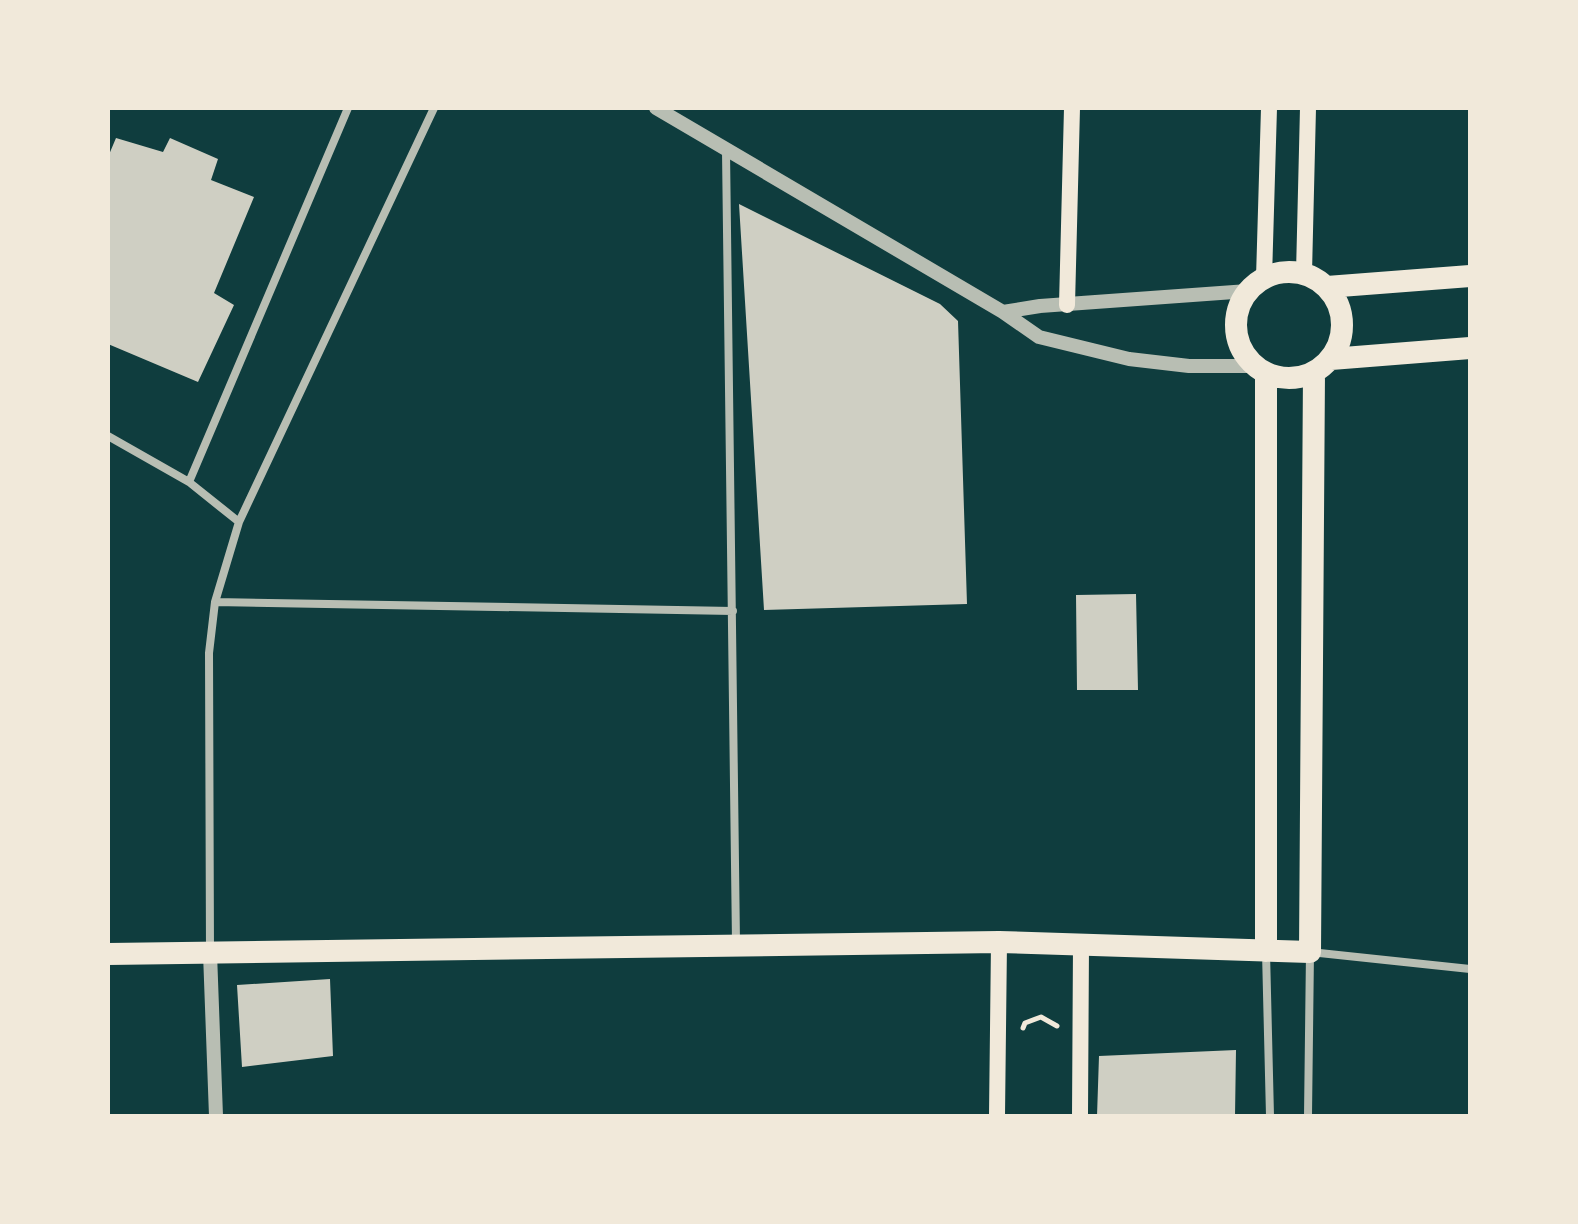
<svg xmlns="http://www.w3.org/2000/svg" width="1578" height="1224" font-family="'Asap Condensed',sans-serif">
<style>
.building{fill:#cfcfc3}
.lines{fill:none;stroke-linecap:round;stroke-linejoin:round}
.path{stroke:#f1e9da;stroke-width:5}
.minor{stroke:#b8beb3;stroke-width:8}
.tertiary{stroke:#b8beb3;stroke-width:14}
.secondary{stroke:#f1e9da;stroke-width:16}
.trunk{stroke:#f1e9da;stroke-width:22}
</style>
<rect width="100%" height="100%" fill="#0f3d3e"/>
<!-- building -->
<path class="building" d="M116,138l47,14 7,-14 48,21 -7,21 43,17 -40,96 20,12 -36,77 -90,-38v-187z
M739,204l201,100 18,17 9,283 -203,6z
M1136,594l2,96h-61l-1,-95z
M330,979l3,77 -91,11 -5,-82z
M1236,1050l-1,66h-138l2,-60z"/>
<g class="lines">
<!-- path -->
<path class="path" d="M1023,1028l2,-5 16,-6 16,9"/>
<!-- minor -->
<path class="minor" d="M726,151l10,792
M108,436l81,46 50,40
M189,482l159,-374
M215,602l518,9
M210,952l-1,-299 6,-51 24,-80 195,-414
M1266,952l4,164
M1308,1116l2,-164 160,17"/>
<!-- tertiary -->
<path class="tertiary" d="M656,108l347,204 36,25 90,22 60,7h65
M1003,312l37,-6 208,-15
M210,953l6,163"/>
<!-- secondary -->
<path class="secondary" d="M1304,273l4,-165
M1264,278l5,-170
M1067,305l5,-197
M997,1116l2,-174
M1080,1116l1,-172"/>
<!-- trunk -->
<path class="trunk" d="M1236 325a53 53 0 1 1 106 0a53 53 0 1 1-106 0Z
M1327,287l143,-11
M1331,359l139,-11
M1266,373v578
M108,954l891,-12 311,10 4,-580"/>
</g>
<!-- border -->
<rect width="1578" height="1224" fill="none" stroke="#f1e9da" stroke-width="220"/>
</svg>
